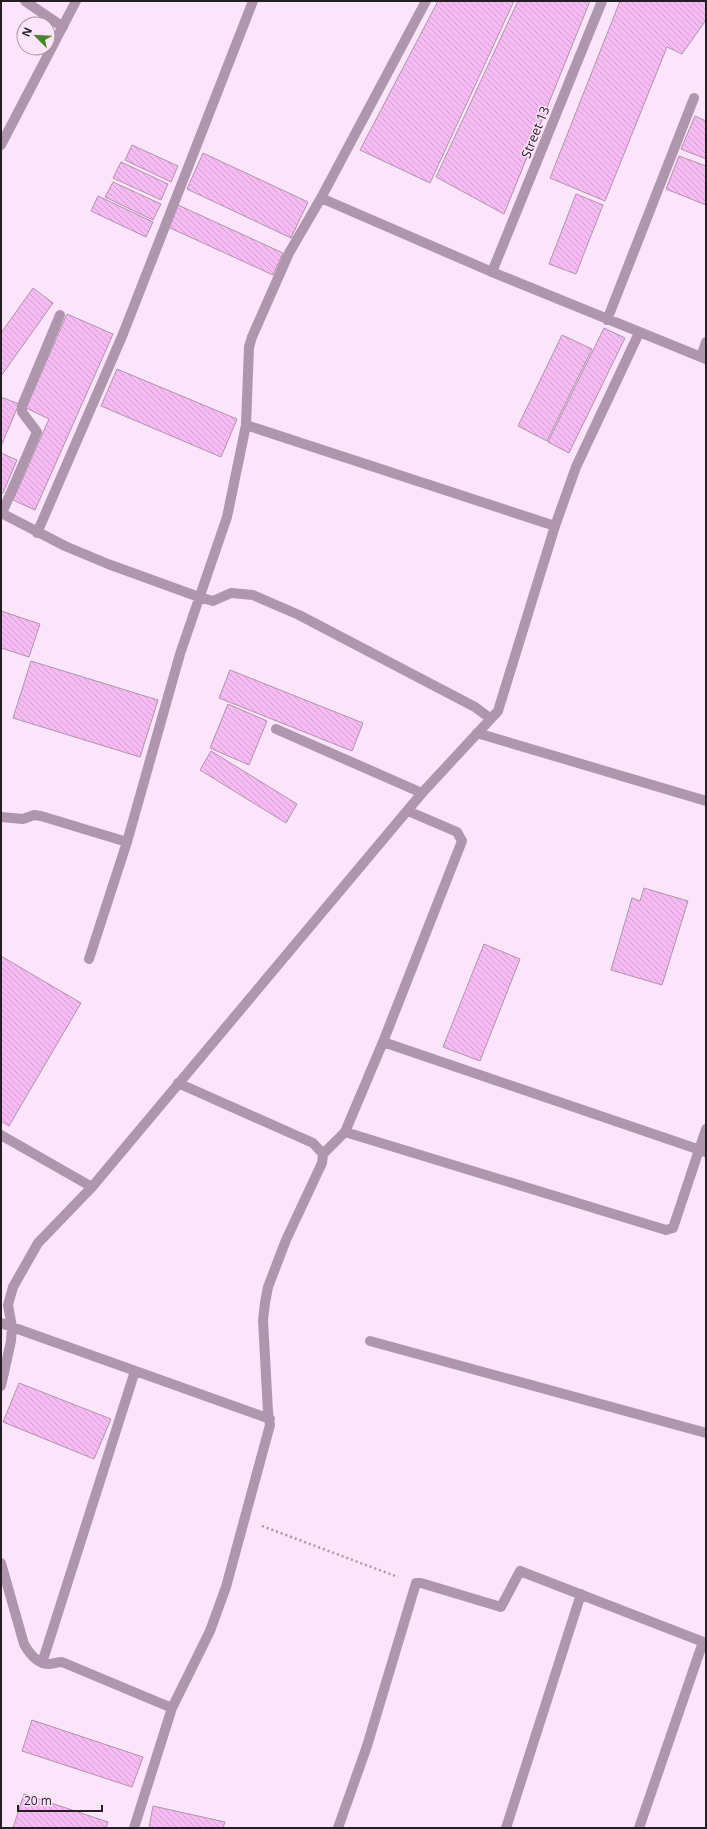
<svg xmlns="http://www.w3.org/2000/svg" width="707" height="1829" font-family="'Open Sans',sans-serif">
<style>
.building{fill:url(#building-back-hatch);stroke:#ac95aa}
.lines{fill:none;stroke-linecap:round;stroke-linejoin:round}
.path{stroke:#a997a7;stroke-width:2.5;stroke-dasharray:2 3;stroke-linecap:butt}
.lane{stroke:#af96ad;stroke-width:10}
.street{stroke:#af96ad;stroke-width:10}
.labels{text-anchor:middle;stroke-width:3;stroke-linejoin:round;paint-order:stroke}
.street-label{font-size:13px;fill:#251c24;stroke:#fce4fa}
</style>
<defs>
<pattern id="building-back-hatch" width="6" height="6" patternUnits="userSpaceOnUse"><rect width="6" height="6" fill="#f7bbf3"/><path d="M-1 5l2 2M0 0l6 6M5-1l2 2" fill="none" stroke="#d4a0d0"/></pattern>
</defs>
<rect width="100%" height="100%" fill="#fce4fa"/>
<!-- building -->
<path class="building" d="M438,1h76l-84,182 -70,-33z
M518,1h72l-86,213 -68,-37z
M620,1h86v19l-24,34 -15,-7 -62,154 -55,-23z
M695,116l11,5v38l-25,-10z
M132,145l46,21 -7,16 -46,-22z
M203,153l105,49 -17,36 -104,-49z
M679,156l27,10v39l-40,-16z
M121,162l47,22 -7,16 -48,-22z
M113,182l48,22 -8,16 -48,-23z
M576,194l27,11 -27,69 -27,-10z
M98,196l55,26 -7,15 -55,-26z
M178,205l105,48 -10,22 -105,-48z
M33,288l20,15 -52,73v-43z
M67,314l46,20 -78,176 -22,-10 36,-81 -23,-11z
M604,328l21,10 -56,115 -21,-11z
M562,335l30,14 -45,92 -29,-15z
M117,369l120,50 -16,38 -120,-51z
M1,397l18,7 -18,42z
M1,453l16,7 -14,33h-2z
M1,611l39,13 -11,33 -28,-9z
M31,661l127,39 -18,57 -127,-39z
M230,670l133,53 -11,28 -133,-53z
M228,704l39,17 -18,44 -39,-17z
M211,751l86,53 -11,19 -86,-53z
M644,888l44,13 -26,84 -51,-15 21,-72 8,3z
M484,944l36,15 -40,102 -37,-14z
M1,956l80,47 -72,123 -8,-5z
M19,1383l92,36 -17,40 -91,-37z
M32,1720l111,37 -11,30 -110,-36z
M24,1794l84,28 -2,6h-93z
M153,1806l72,16 -2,6h-74z"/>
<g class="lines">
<!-- path -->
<path class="path" d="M262,1526l136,51"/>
<!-- lane -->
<path class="lane" d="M321,198l105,-197
M492,272l110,-271
M246,425l309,101
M2,513l35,-81 -15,-20v-6l38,-91
M276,729l146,64"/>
<!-- street -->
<path class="street" d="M25,1l38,26
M1,145l75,-144
M607,320l87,-222
M701,357l5,-15
M1,513l64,33 43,18 91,33 14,4 18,-8 22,2 46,20 176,92 16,12
M37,533l86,-199 130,-333
M477,733l229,68
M1,817l22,2 11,-4 7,1 86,26
M89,959l38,-117 53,-188 47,-137 19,-92 3,-78 3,-10 37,-84 32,-55 171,74 214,87
M383,1042l323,110
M345,1132l321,98 7,-2 33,-99
M1,1135l91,52
M323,1154l22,-22 38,-90 79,-201 -5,-9 -49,-21
M1,1323l269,96
M370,1341l336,92
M1,1386l10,-45 1,-14 -4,-22 5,-18 25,-44 54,-56 330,-394 76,-82 57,-185 21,-59 63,-134
M1,1563l23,81c5,9 13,20 25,20 4,0 8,-2 13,-2l110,46
M42,1663l93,-292
M134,1828l38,-120 38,-77 16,-44 44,-162 -2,-13 -5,-92 2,-17 3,-16 18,-47 36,-77 1,-9 -10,-11 -135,-60
M338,1828l29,-82 49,-163h5l80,24 19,-36 186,72
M506,1828l75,-234
M639,1828l64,-186"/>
</g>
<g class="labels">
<!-- street labels -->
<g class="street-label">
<text transform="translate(535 132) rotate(-68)" y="5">Street 13</text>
</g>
</g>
<!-- border -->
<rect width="707" height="1829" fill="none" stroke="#251c24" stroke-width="4"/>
<!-- north arrow -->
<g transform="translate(36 36) rotate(294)"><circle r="19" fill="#fce4fa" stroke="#a694a4"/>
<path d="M0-3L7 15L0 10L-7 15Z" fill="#478729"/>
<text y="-6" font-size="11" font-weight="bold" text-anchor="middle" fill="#251c24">N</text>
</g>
<!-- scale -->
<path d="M18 1805v6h84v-6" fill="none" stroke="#251c24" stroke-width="2"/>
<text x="24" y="1805" font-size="12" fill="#251c24" stroke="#fce4fa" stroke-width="3" paint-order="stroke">20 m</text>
</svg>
